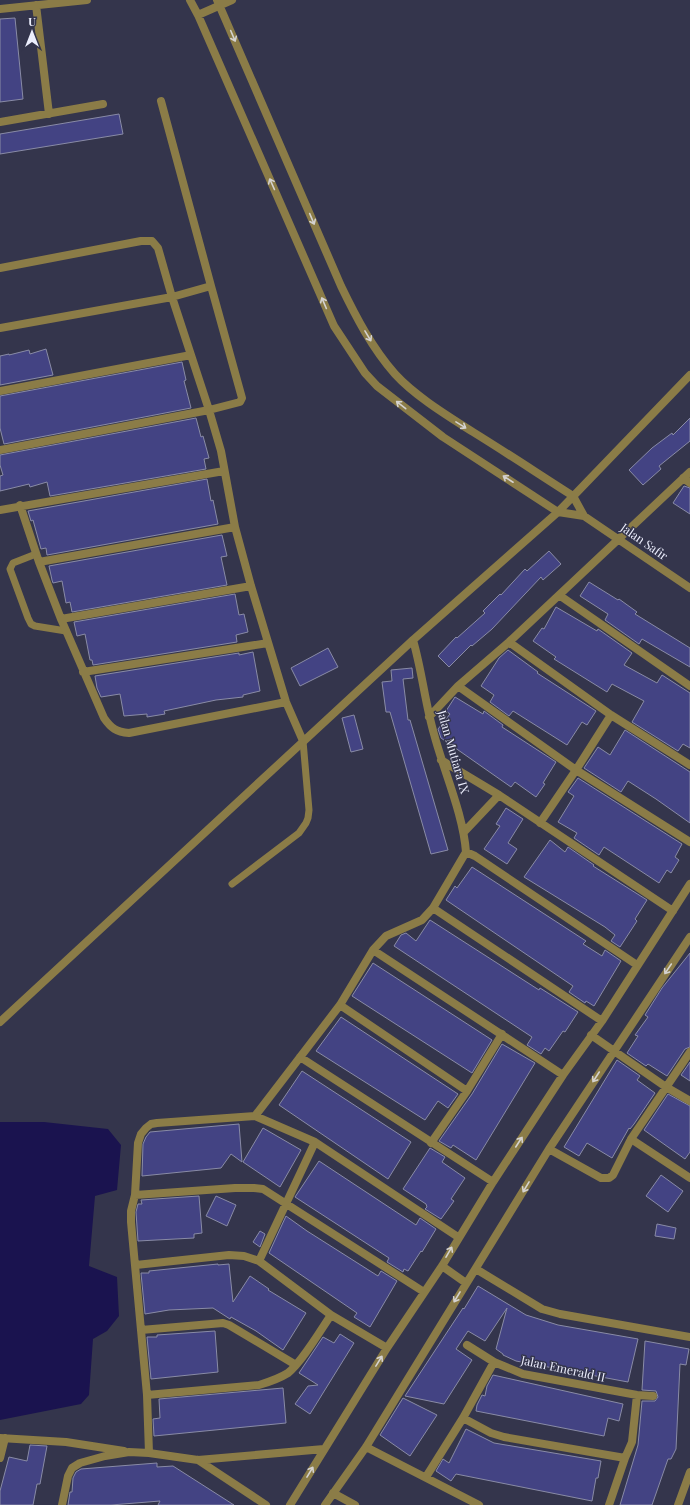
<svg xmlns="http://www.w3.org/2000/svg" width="690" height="1505" font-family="'Playfair Display',serif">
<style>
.water{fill:#1a134f}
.building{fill:#434383;stroke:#898ba6}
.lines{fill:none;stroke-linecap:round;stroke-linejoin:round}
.lane{stroke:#8b7c47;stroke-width:7}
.street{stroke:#8b7c47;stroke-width:8}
.oneway{stroke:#d4d2d0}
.labels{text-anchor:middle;stroke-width:3;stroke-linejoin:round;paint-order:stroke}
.street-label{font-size:12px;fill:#eceefd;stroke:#34354c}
</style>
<rect width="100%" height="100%" fill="#34354c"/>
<!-- water -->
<path class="water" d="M0,1122h44l64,7 13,16 -4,45 -22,6 -6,70 28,11 2,39 -12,15 -14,8 -4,56 -8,9 -81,16z"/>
<!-- building -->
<path class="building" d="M15,18l8,81 -23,3v-83z
M119,114l4,20 -123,20v-20z
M46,349l7,26 -53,10v-29l9,-2v1l20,-5 1,4z
M182,362l4,18 -2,1 7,27 -187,36 -4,-16v-32z
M196,418l5,19 2,-1 6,22 -5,1 2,10 -156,27 -3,-14 -17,5 -1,-3 -29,7v-15l3,-1 -3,-10v-10z
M690,418v23l-31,25 2,3 -18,16 -14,-15 23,-22 20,-15 1,2z
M207,479l4,22 2,-1 5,24 -171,31 -1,-7 -5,1 -8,-29 -2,1 -3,-10z
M684,486l6,2v26l-17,-11z
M222,535l5,21 -6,1 6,28 -155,27 -2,-10 -4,1 -4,-22 -9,2 -1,-3 -3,-14z
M549,551l12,13 -18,16 -2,-3 -49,52 -20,17 -1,-1 -22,22 -11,-11 18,-19 1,1 28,-25 -2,-2 17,-17 1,1 24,-26 2,2z
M589,582l29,18 1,-1 18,13 -2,2 55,34v19l-48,-28 -3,5 -34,-24 3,-6 -28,-18z
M235,594l4,21 5,-1 4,18 -12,3 1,7 -144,23 -1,-5h-2l-5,-26 -8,2 -3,-14z
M556,607l41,24 1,-2 34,24 -8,12 33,18 5,-8 28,18v55l-7,-4 -5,7 -46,-29 12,-21 -32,-17 -5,8 -53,-33 2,-2 -23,-16 9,-13 2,1z
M328,648l10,19 -38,19 -9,-18z
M508,650l30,22 -1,1 59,38 -9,14 -5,-3 -15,23 -54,-34 -4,5 -19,-14 4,-7 -13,-9 18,-28z
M253,652l7,39 -17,4v2l-27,3 -33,7 -19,4 1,3 -18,3v-3l-23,2 -4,-22 -19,3 -4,-9 -2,-12 144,-23v2z
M412,668l1,10 -10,1 5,41h2l38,130 -17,4 -41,-142h-4l-4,-30 10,-1 -1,-11z
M455,697l28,17 1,-3 19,14 -1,2 54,35 -13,21 2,1 -9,13 -21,-15 -4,5 -70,-49 -3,-9 12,-15 -4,-3z
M354,715l9,34 -12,3 -9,-34z
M625,730l65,42v51l-34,-24 -28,-18 -7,11 -37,-24 14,-21 12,8z
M578,778l104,66 -7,13 4,3 -8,13 -4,-3 -8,13 -55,-36 -5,8 -25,-17 3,-5 -19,-11 16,-26 -6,-4z
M506,808l17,11 -15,24 9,6 -10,15 -23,-15 16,-23 -4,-2z
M550,840l15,12 3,-5 26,18 -1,1 54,34 -12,19 2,2 -17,26 -9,-6 4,-6 -10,-8 -81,-50z
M472,867l114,74 -3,3 19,12 3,-6 16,11 -27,45 -8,-5 -1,2 -16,-11 4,-6 -127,-86 9,-14 2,2z
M430,920l109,70 1,-2 38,24 -13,20 -2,-1 -14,20 -4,-3 -4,6 -14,-9 5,-8 -138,-91 7,-11 5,-2 10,8z
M690,953v94l-5,2 -18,27 -19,-12 -2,2 -19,-13 11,-17 -3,-1 13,-18 -3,-2 17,-27z
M373,963l119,77 -20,33 -120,-77z
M341,1017l117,77 -10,14 -10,-7 -13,19 -109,-69z
M502,1044l33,19 -59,97 -23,-15 -2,3 -12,-7 33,-47z
M617,1060l23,16 -3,4 18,13 -21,31 -4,5 -1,-1 -17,30 -25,-15 -8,13 -15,-9z
M690,1062v19l-9,-6z
M302,1071l109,71 -23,37 -109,-74z
M668,1094l22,12v46l-5,7 -41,-29z
M239,1124l3,38 -11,-8 -10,14 -79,8 1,-32 3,-7 4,-5z
M263,1128l38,22 -21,37 -37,-25z
M430,1148l15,9 -3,5 23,16 -14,21 3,2 -13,18 -16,-10 2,-2 -1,-3 -23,-15z
M319,1161l97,64 4,-7 16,11 -14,23 -1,-1 -13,20 -4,-2 -1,3 -16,-10 2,-4 -94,-61z
M661,1175l22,16 -15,21 -22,-16z
M199,1196l3,37 -8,1v4l-56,3 -2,-29 2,-8h4l-1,-4z
M216,1196l20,9 -9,21 -21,-10z
M286,1216l21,15 71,45 3,-5 16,10 -27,46 -16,-10 3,-4 -88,-60z
M657,1224l19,4 -2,11 -19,-3z
M260,1231l5,3 -5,13 -7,-5z
M218,1264v1l11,-1 4,38 17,-26 19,13 -1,1 38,23 -23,37 -27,-19 -25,-14 -1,2 -17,-11 -44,2 -24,4 -4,-41h8v-2z
M478,1286l48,29 32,10 80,14 -10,43 -112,-21 -13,-6v-1l-7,-5 11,-41 -22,33 -17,-10 -12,18 16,11 -28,44 -39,-8 58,-88 1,1z
M215,1331l3,41 -67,7 -4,-42h10v-2z
M340,1334l14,9 -44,71 -15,-10 13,-18 10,-1 -19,-12 24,-36 11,6z
M645,1341l44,8 -3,16 -6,-1 -4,85 -5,10h-3l-16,46h-32l18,-60 4,-44h13l3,-4 -2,-6 -14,-1z
M493,1375l130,29 -4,17 -11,-3 -4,18 -128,-25 1,-6 5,-10 3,1 2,-10z
M283,1388l3,35 -132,13 -1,-17 7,-1 -1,-19z
M403,1398l34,17 -27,41 -30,-21z
M466,1429l28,14 107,18 -3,17h-2l-4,23 -136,-27 -5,7 -15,-10 7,-12 6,4z
M30,1445l17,1 -7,38h-3l-4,21h-33v-14l9,-34 18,4z
M157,1463v4l16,-1 61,39h-76l2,-4 -49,4h-43l2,-13h2l1,-14 3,-6 5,-3z"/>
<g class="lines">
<!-- lane -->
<path class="lane" d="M36,554l-23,9 -3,6 18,49 3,6 4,2 31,5
M232,884l67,-51 7,-10 2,-5 1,-8 -6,-69"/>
<!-- street -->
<path class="street" d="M190,0l8,15 136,311 31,47 12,13 66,51 115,75 26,4 106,72
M217,0l124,286c15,31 31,62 54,88 20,22 53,42 78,58 34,21 67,43 100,64l11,20
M36,5l13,109
M0,9l87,-9
M198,15l34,-15
M0,122l103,-18
M0,268l141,-27h11l6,7 14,49 37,113 12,41 14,76 16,59 35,116 17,39
M0,328l172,-31 39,-11 -50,-185
M0,391l191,-36
M0,450l209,-40 31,-8 2,-4 -31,-112
M683,478l7,5
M20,505l19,57 22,57 43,99c7,10 12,14 25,15l157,-31
M0,510l224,-39
M39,562l196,-35
M559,595l131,91
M61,619l190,-33
M413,640c9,31 12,63 21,94 10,38 29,79 32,118
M509,642l102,73 79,50
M83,672l185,-29
M458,686l118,84 114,72
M429,717l29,-31 51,-44 181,-170
M441,760l58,35 174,116
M540,823l36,-53 35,-55
M464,832l35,-37
M466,852l9,4 162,109
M433,908l169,113
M373,950l190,125
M340,1005l127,86
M0,1022l413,-382 145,-128 132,-137
M591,1035l75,52 24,14
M300,1057l193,125
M255,1116l60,26 143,95
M631,1139l59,39
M431,1143l36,-52 35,-57
M549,1149l52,29h8l4,-3 18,-36 59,-87
M135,1195l100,-7h19l9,1 161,103
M259,1261l56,-119
M136,1265l93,-10 15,1 15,5 72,54 56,33
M442,1266l24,17
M476,1269l66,40 18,5 130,23
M141,1330l82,-7 6,2 67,40
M467,1345l27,17 29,12 114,21 16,1
M147,1395l112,-10c10,-3 21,-7 29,-12 14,-11 32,-42 43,-58
M463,1418l28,15 13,4 121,21
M0,1438l66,4 58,9
M366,1447l113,58
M149,1453l-2,-58 -16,-173v-11l4,-16 3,-52 3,-9 5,-6 5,-4 6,-1 98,-7 85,-111 33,-55 13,-14 36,-16 11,-12 33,-56
M0,1458l5,-20
M198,1460l68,45
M426,1477l37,-59 31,-56
M333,1493l22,12
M62,1505l6,-29 4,-8 8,-5 25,-7 24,-4 20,1 49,7 126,-11
M290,1505l97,-157 55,-82 51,-84 70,-107 39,-54 88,-137
M325,1505l41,-58 183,-298 141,-212
M609,1505l16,-47 7,-16 5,-47
M678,1505l12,-33"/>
</g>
<!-- one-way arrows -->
<defs><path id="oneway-shaft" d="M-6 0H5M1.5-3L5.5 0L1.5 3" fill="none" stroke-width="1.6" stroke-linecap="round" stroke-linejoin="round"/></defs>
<g class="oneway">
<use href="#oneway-shaft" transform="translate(233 36) rotate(67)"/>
<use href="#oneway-shaft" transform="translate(272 184) rotate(-114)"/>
<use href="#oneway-shaft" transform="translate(312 219) rotate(67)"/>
<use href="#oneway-shaft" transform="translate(324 303) rotate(-113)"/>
<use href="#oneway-shaft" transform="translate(368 336) rotate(59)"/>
<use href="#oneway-shaft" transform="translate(401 405) rotate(-142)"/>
<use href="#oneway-shaft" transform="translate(461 425) rotate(32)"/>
<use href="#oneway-shaft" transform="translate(508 479) rotate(-147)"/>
<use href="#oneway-shaft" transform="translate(668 969) rotate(124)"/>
<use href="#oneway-shaft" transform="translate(596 1077) rotate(123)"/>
<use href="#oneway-shaft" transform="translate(519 1142) rotate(-57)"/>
<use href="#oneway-shaft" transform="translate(526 1187) rotate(121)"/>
<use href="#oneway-shaft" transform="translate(449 1252) rotate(-60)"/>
<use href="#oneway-shaft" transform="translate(457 1297) rotate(121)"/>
<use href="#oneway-shaft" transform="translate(379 1361) rotate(-58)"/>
<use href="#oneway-shaft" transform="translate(310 1472) rotate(-59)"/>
</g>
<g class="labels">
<!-- street labels -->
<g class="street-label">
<text transform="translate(644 542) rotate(35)" y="4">Jalan Safir</text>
<text transform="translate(453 752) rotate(74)" y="4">Jalan Mutiara IX</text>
<text transform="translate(563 1369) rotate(12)" y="4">Jalan Emerald II</text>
</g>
</g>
<!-- north arrow -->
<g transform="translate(32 32)" stroke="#34354c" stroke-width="3" paint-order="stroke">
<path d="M0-3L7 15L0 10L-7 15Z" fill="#eceefd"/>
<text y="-6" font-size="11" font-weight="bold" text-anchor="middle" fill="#eceefd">U</text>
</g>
</svg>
